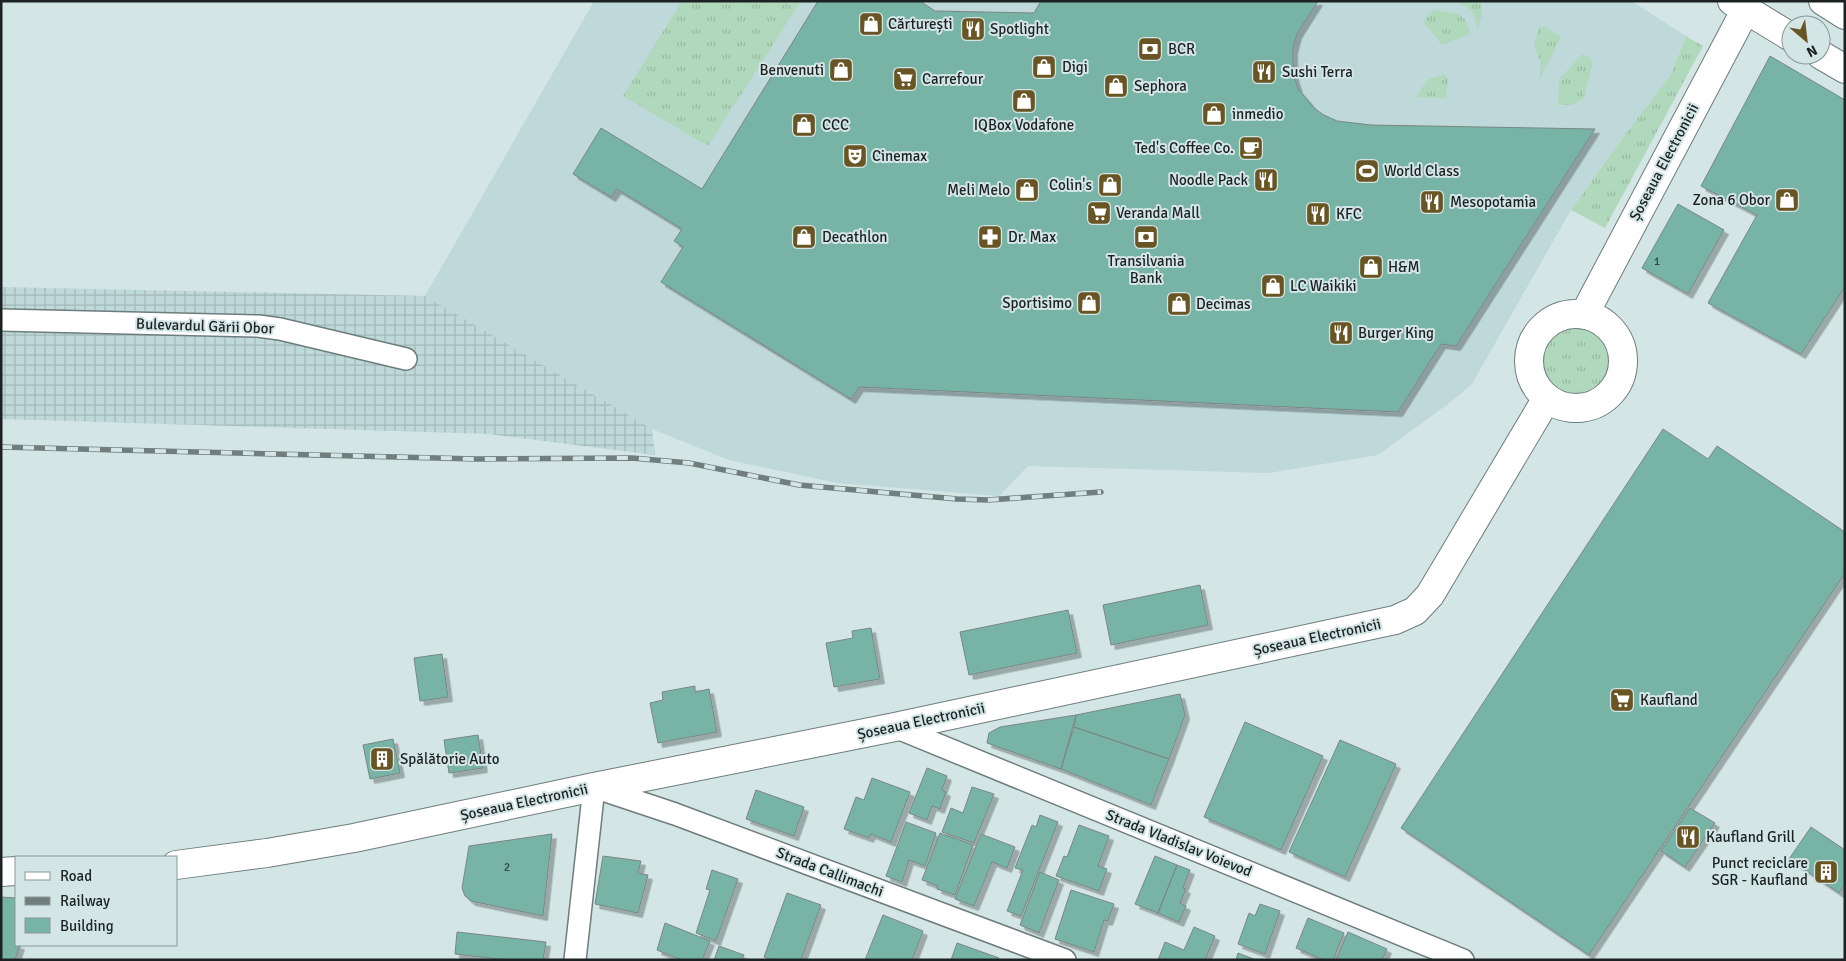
<svg xmlns="http://www.w3.org/2000/svg" width="1846" height="961" font-family="Signika,sans-serif">
<style>
.built{fill:#bfd8d9}
.industrial{fill:url(#industrial-grid)}
.grass{fill:url(#grass-tufts)}
.building{fill:#77b4a5;stroke:#798783;filter:url(#shadow)}
.lines{fill:none;stroke-linecap:round;stroke-linejoin:round}
.street-casing{stroke:#6d7c7d;stroke-width:24}
.secondary-casing{stroke:#6d7c7d;stroke-width:30}
.street{stroke:#fff;stroke-width:21}
.secondary{stroke:#fff;stroke-width:28}
.rail-casing{stroke:#727d7d;stroke-width:5.5}
.rail{stroke:#d4e5e5;stroke-width:4;stroke-dasharray:11;stroke-linecap:butt}
.labels{text-anchor:middle;stroke-width:4;stroke-linejoin:round;paint-order:stroke}
.number-label{font-size:12px;fill:#334643}
.poi-label{font-size:15px;fill:#1c2222;stroke:#d4e5e5;text-anchor:start}
.street-label{font-size:15px;fill:#1c2222;stroke:#d4e5e5}
</style>
<defs>
<pattern id="industrial-grid" width="8" height="8" patternUnits="userSpaceOnUse" patternTransform="scale(1.25)"><rect width="8" height="8" fill="#bfd8d9"/><path d="M0 4h8M4 0v8" fill="none" stroke="#a4b9ba"/></pattern>
<pattern id="grass-tufts" width="24" height="20" patternUnits="userSpaceOnUse" patternTransform="scale(1.25)"><rect width="24" height="20" fill="#b0d8bc"/><path d="M3 7l-1-3M5 7V3M7 7l1-3M15 17l-1-3M17 17v-4M19 17l1-3" fill="none" stroke="#97b9a1"/></pattern>
<filter id="shadow"><feDropShadow dx="4.5" dy="4.5" stdDeviation="0" flood-color="#0004"/></filter>
</defs>
<rect width="100%" height="100%" fill="#d4e5e5"/>
<!-- built -->
<path class="built" d="M594,1h1037l55,35 -15,38 -47,62 -53,74 -99,174 -20,17 -74,54 -110,18 -240,-7 -29,30 -162,-13 -108,-23 -77,-31 -107,-58 -120,-75z"/>
<!-- industrial -->
<path class="industrial" d="M1,287l424,9 227,133 3,26 -166,-21 -488,-15z"/>
<!-- grass -->
<path class="grass" d="M682,1h119l-93,145 -85,-50z
M1449,1h32l1,17 -5,12c-1,-20 -9,-26 -28,-29z
M1434,10c20,4 32,0 36,24l-28,11 -19,-24z
M1539,27h7l15,10 -22,43 2,-17 -7,-17z
M1686,36l17,10 -98,182 -34,-18 53,-74 47,-62z
M1583,54l8,5 1,7 -9,33 -11,6h-14l1,-26z
M1444,74l4,6 -2,18 -30,-1 11,-17z
M1530 361a46 46 0 1 1 92 0a46 46 0 1 1-92 0Z"/>
<!-- building -->
<path class="building" d="M818,1h102l15,10 99,2 7,-12h277l-21,33 -4,15v13l1,14 4,13 17,20 9,6 13,6 34,4 224,4 -139,217 -15,-2 -43,68 -539,-25 -8,12 -190,-117 22,-35 -9,-6 8,-12 -65,-40 -6,8 -38,-23 28,-46 101,61z
M1770,56l75,44v187l-44,67 -93,-51 49,-88 -56,-29z
M1678,204l46,26 -36,64 -46,-26z
M1663,429l45,30 9,-13 128,86v41l-256,382 -188,-127z
M1200,585l8,40 -97,20 -8,-40z
M1068,610l9,43 -108,22 -9,-43z
M871,628l9,51 -46,8 -8,-44 27,-5 -1,-7z
M442,654l6,43 -28,4 -6,-43z
M695,686v6l14,-3 8,43 -59,11 -8,-40 13,-3 -1,-8z
M1180,694l5,21 -16,44 -95,-32 2,-12z
M1076,715l-15,54 -74,-26 2,-10 11,-6z
M1245,722l78,34 -42,94 -77,-33z
M1074,727l95,32 -18,46 -90,-36z
M478,735l5,33 -34,5 -5,-33z
M393,739l7,34 -30,6 -7,-34z
M1340,740l56,24 -51,113 -56,-25z
M927,768l20,8 -5,14 4,2 -6,17 -8,-3 -5,14 -18,-7z
M872,778l38,14 -19,50 -20,-8 -2,4 -25,-9 12,-32 8,3z
M972,787l22,7 -20,49 -32,-11 9,-24 12,5z
M756,790l48,17 -10,29 -48,-17z
M1690,808l25,15 -30,44 -24,-16z
M1040,815l18,7 -37,94 -14,-5 16,-41 -8,-2 17,-43 4,2z
M906,822l30,11 -11,33 -16,-6 -7,22 -16,-6z
M1079,825l30,11 -11,30 9,3 -8,22 -43,-15 8,-20 3,1z
M1811,827l34,23v34l-6,9 -50,-34z
M940,833l33,12 -18,50 -18,-6 1,-3 -16,-6z
M552,834l-9,82 -72,-15 -6,-5 -3,-8 7,-42z
M981,834l34,13 -8,21 -15,-6 -18,44 -19,-7z
M603,856l38,5 -3,12 10,2 -10,38 -43,-9z
M1155,856l22,9 -19,48 -23,-9z
M1177,865l13,5 -7,18 3,1 -6,14 6,3 -7,16 -21,-9z
M712,870l26,9 -22,62 -20,-8 14,-43 -4,-1z
M1040,872l19,8 -20,53 -19,-8z
M1071,890l43,14 -6,17 -4,-1 -10,32 -39,-13z
M787,893l34,12 -20,55h-29l-8,-3z
M1,897l15,1v47h4l-5,15h-14z
M1260,904l20,7 -15,43 -27,-10 11,-31 6,3z
M883,915l40,16 -11,29h-47z
M1308,918l36,15 -11,27h-9l-28,-12z
M665,923l45,18 -8,19h-20l-25,-10z
M1194,927l21,9 -10,24h-47l7,-18 19,8z
M457,932l89,10 -3,18h-36l-52,-6z
M1348,932l39,17 -5,11h-46z
M957,943l42,15 -1,2h-47z
M719,946l25,9 -2,5h-28z
M1238,953l18,7h-20z"/>
<g class="lines">
<defs>
<path id="street" d="M1,320l257,6 22,3 126,30
M895,727l568,233
M575,960l19,-173 81,27 390,146"/>
<path id="secondary" d="M1732,1l59,36
M1823,1l22,14
M1821,55l24,14
M1529 361a47 47 0 1 1 94 0a47 47 0 1 1-94 0Z
M1584,315l162,-306
M176,865l91,-12 87,-15 240,-51 301,-60 500,-107 20,-9 15,-16 117,-197
M1,872l15,-1"/>
</defs>
<!-- street casing -->
<use href="#street" class="street-casing"/>
<!-- secondary casing -->
<use href="#secondary" class="secondary-casing"/>
<!-- street -->
<use href="#street" class="street"/>
<!-- secondary -->
<use href="#secondary" class="secondary"/>
<defs>
<path id="rail" d="M1,447l476,12 155,-1 57,5 110,22 158,14 31,1 113,-8"/>
</defs>
<!-- rail casing -->
<use href="#rail" class="rail-casing"/>
<!-- rail -->
<use href="#rail" class="rail"/>
</g>
<!-- icons -->
<defs>
<symbol id="shop-square" viewBox="-11 -11 22 22"><rect x="-9" y="-9" width="18" height="18" rx="4" fill="#685523" stroke="#d4e5e5"/><path d="M-5-2.5h2.3a2.7 3.5 0 0 1 5.4 0H5L5.5 6h-11ZM-1.5-2.5h3a1.5 2.3 0 0 0-3 0Z" fill="#fff"/></symbol>
<symbol id="restaurant-square" viewBox="-11 -11 22 22"><rect x="-9" y="-9" width="18" height="18" rx="4" fill="#685523" stroke="#d4e5e5"/><path d="M-5-6h1v4h1v-4h1v4h1v-4h1v5L-1.5 .5V6h-2V.5L-5-1ZM5-6V6H3V1.5H1.5Q1.5-4 5-6Z" fill="#fff"/></symbol>
<symbol id="bank-square" viewBox="-11 -11 22 22"><rect x="-9" y="-9" width="18" height="18" rx="4" fill="#685523" stroke="#d4e5e5"/><path d="M-6-4H6V4H-6ZM0-2.3a2.3 2.3 0 1 0 0 4.6a2.3 2.3 0 1 0 0-4.6Z" fill="#fff"/></symbol>
<symbol id="supermarket-square" viewBox="-11 -11 22 22"><rect x="-9" y="-9" width="18" height="18" rx="4" fill="#685523" stroke="#d4e5e5"/><path d="M-6-5.5h2.5l.6 2H6L4.5 2H-2.5L-4.4-4H-6ZM-1.5 3.2a1.3 1.3 0 1 0 .1 0ZM3 3.2a1.3 1.3 0 1 0 .1 0Z" fill="#fff"/></symbol>
<symbol id="cafe-square" viewBox="-11 -11 22 22"><rect x="-9" y="-9" width="18" height="18" rx="4" fill="#685523" stroke="#d4e5e5"/><path d="M-5.5-4.5H6V0H3Q3 3.5 0 3.5H-2.5Q-5.5 3.5-5.5 0ZM3-3.2v2h1.7v-2ZM-6 4.5H4V6H-6Z" fill="#fff"/></symbol>
<symbol id="theatre-square" viewBox="-11 -11 22 22"><rect x="-9" y="-9" width="18" height="18" rx="4" fill="#685523" stroke="#d4e5e5"/><path d="M-5-5.5Q0-4 5-5.5V0Q5 5 0 6Q-5 5-5 0ZM-3.3-2.5H-1v1.5H-3.3ZM1-2.5H3.3v1.5H1ZM-2.8 1Q0 5.5 2.8 1Z" fill="#fff"/></symbol>
<symbol id="stadium-square" viewBox="-11 -11 22 22"><rect x="-9" y="-9" width="18" height="18" rx="4" fill="#685523" stroke="#d4e5e5"/><path d="M0-5a6.5 5 0 1 0 0 10a6.5 5 0 1 0 0-10ZM-3.5-1.8h7v3.6h-7Z" fill="#fff"/></symbol>
<symbol id="pharmacy-square" viewBox="-11 -11 22 22"><rect x="-9" y="-9" width="18" height="18" rx="4" fill="#685523" stroke="#d4e5e5"/><path d="M-2-6h4v4h4v4h-4v4h-4v-4h-4v-4h4Z" fill="#fff"/></symbol>
<symbol id="building-square" viewBox="-11 -11 22 22"><rect x="-9" y="-9" width="18" height="18" rx="4" fill="#685523" stroke="#d4e5e5"/><path d="M-4-6H4V6H1V3H-1V6H-4ZM-2.5-4.3h1.7v1.8h-1.7ZM.8-4.3h1.7v1.8H.8ZM-2.5-1h1.7V.8h-1.7ZM.8-1h1.7V.8H.8Z" fill="#fff"/></symbol>
</defs>
<g fill-rule="evenodd">
<use href="#shop-square" x="857" y="10" width="28" height="28"/>
<use href="#restaurant-square" x="959" y="15" width="28" height="28"/>
<use href="#bank-square" x="1136" y="35" width="28" height="28"/>
<use href="#shop-square" x="1030" y="53" width="28" height="28"/>
<use href="#shop-square" x="827" y="56" width="28" height="28"/>
<use href="#restaurant-square" x="1250" y="58" width="28" height="28"/>
<use href="#supermarket-square" x="891" y="65" width="28" height="28"/>
<use href="#shop-square" x="1102" y="72" width="28" height="28"/>
<use href="#shop-square" x="1010" y="87" width="28" height="28"/>
<use href="#shop-square" x="1200" y="100" width="28" height="28"/>
<use href="#shop-square" x="790" y="111" width="28" height="28"/>
<use href="#cafe-square" x="1237" y="134" width="28" height="28"/>
<use href="#theatre-square" x="841" y="142" width="28" height="28"/>
<use href="#stadium-square" x="1353" y="157" width="28" height="28"/>
<use href="#restaurant-square" x="1252" y="166" width="28" height="28"/>
<use href="#shop-square" x="1096" y="171" width="28" height="28"/>
<use href="#shop-square" x="1013" y="176" width="28" height="28"/>
<use href="#shop-square" x="1773" y="186" width="28" height="28"/>
<use href="#restaurant-square" x="1418" y="188" width="28" height="28"/>
<use href="#supermarket-square" x="1085" y="199" width="28" height="28"/>
<use href="#restaurant-square" x="1304" y="200" width="28" height="28"/>
<use href="#shop-square" x="790" y="223" width="28" height="28"/>
<use href="#pharmacy-square" x="976" y="223" width="28" height="28"/>
<use href="#bank-square" x="1132" y="223" width="28" height="28"/>
<use href="#shop-square" x="1357" y="253" width="28" height="28"/>
<use href="#shop-square" x="1259" y="272" width="28" height="28"/>
<use href="#shop-square" x="1075" y="289" width="28" height="28"/>
<use href="#shop-square" x="1165" y="290" width="28" height="28"/>
<use href="#restaurant-square" x="1327" y="319" width="28" height="28"/>
<use href="#supermarket-square" x="1608" y="686" width="28" height="28"/>
<use href="#building-square" x="368" y="745" width="28" height="28"/>
<use href="#restaurant-square" x="1674" y="823" width="28" height="28"/>
<use href="#building-square" x="1812" y="858" width="28" height="28"/>
</g>
<g class="labels">
<!-- number labels -->
<g class="number-label">
<text x="1657" y="265">1</text>
<text x="507" y="871">2</text>
</g>
<!-- poi labels -->
<g class="poi-label">
<text x="888" y="29">Cărturești</text>
<text x="990" y="34">Spotlight</text>
<text x="1168" y="54">BCR</text>
<text x="1062" y="72">Digi</text>
<text x="824" y="75" text-anchor="end">Benvenuti</text>
<text x="1282" y="77">Sushi Terra</text>
<text x="922" y="84">Carrefour</text>
<text x="1134" y="91">Sephora</text>
<text x="1232" y="119">inmedio</text>
<text x="822" y="130">CCC</text>
<text x="1024" y="130" text-anchor="middle">IQBox Vodafone</text>
<text x="1234" y="153" text-anchor="end">Ted's Coffee Co.</text>
<text x="872" y="161">Cinemax</text>
<text x="1384" y="176">World Class</text>
<text x="1248" y="185" text-anchor="end">Noodle Pack</text>
<text x="1092" y="190" text-anchor="end">Colin's</text>
<text x="1010" y="195" text-anchor="end">Meli Melo</text>
<text x="1770" y="205" text-anchor="end">Zona 6 Obor</text>
<text x="1450" y="207">Mesopotamia</text>
<text x="1116" y="218">Veranda Mall</text>
<text x="1336" y="219">KFC</text>
<text x="822" y="242">Decathlon</text>
<text x="1008" y="242">Dr. Max</text>
<text x="1146" y="266" text-anchor="middle">Transilvania<tspan x="1146" dy="17">Bank</tspan></text>
<text x="1388" y="272">H&amp;M</text>
<text x="1290" y="291">LC Waikiki</text>
<text x="1072" y="308" text-anchor="end">Sportisimo</text>
<text x="1196" y="309">Decimas</text>
<text x="1358" y="338">Burger King</text>
<text x="1640" y="705">Kaufland</text>
<text x="400" y="764">Spălătorie Auto</text>
<text x="1706" y="842">Kaufland Grill</text>
<text x="1808" y="868" text-anchor="end">Punct reciclare<tspan x="1808" dy="17">SGR - Kaufland</tspan></text>
</g>
<!-- street labels -->
<g class="street-label">
<text transform="translate(1664 162) rotate(-62)" y="5">Șoseaua Electronicii</text>
<text transform="translate(205 326) rotate(2)" y="5">Bulevardul Gării Obor</text>
<text transform="translate(1317 637) rotate(-12)" y="5">Șoseaua Electronicii</text>
<text transform="translate(921 721) rotate(-12)" y="5">Șoseaua Electronicii</text>
<text transform="translate(524 802) rotate(-12)" y="5">Șoseaua Electronicii</text>
<text transform="translate(1179 843) rotate(22)" y="5">Strada Vladislav Voievod</text>
<text transform="translate(830 872) rotate(21)" y="5">Strada Callimachi</text>
</g>
</g>
<!-- border -->
<rect width="1846" height="961" fill="none" stroke="#1c2222" stroke-width="5"/>
<!-- legend -->
<rect x="15" y="856" width="162" height="90" fill="#d4e5e5" stroke="#8a9797"/>
<rect x="25" y="872" width="25" height="8" fill="#ffffff" stroke="#8a9797"/>
<text x="60" y="881" font-size="15" fill="#1c2222">Road</text>
<rect x="25" y="897" width="25" height="8" fill="#727d7d" stroke="#8a9797"/>
<text x="60" y="906" font-size="15" fill="#1c2222">Railway</text>
<rect x="25" y="918" width="25" height="15" fill="#77b4a5" stroke="#8a9797"/>
<text x="60" y="931" font-size="15" fill="#1c2222">Building</text>
<!-- north arrow -->
<g transform="translate(1806 40) rotate(152)"><circle r="24" fill="#d4e5e5" stroke="#8a9797"/>
<path d="M0-4L9 19L0 12L-9 19Z" fill="#685523"/>
<text y="-8" font-size="14" font-weight="bold" text-anchor="middle" fill="#1c2222">N</text>
</g>
</svg>
